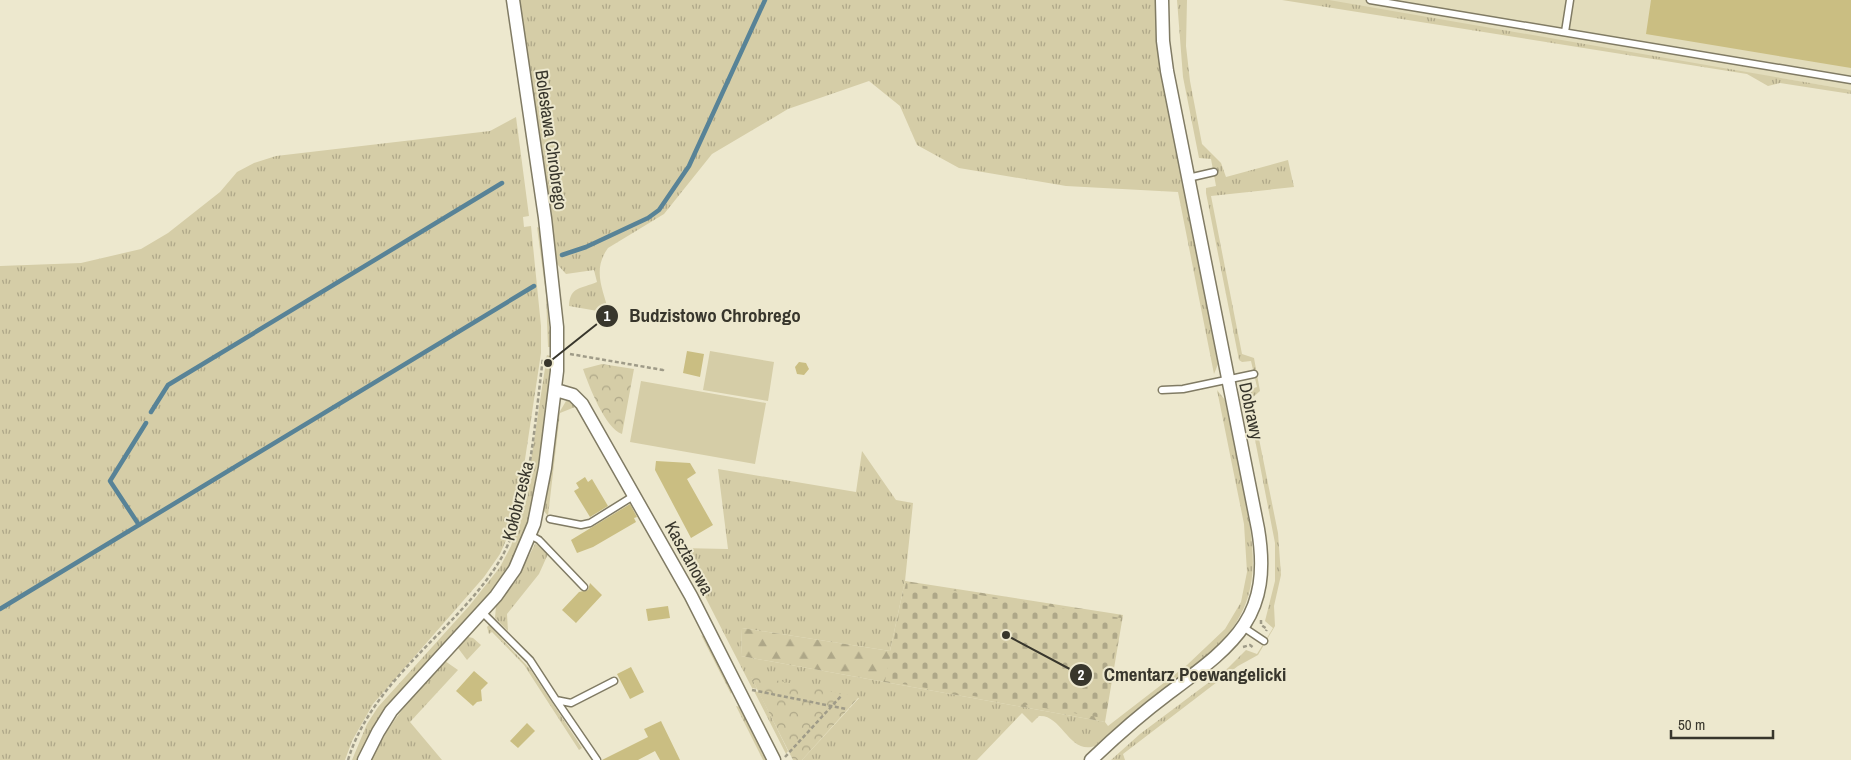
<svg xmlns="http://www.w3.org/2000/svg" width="1851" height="760" font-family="'Archivo Narrow',sans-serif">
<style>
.built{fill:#e2dcbb}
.grass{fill:url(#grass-tufts)}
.forest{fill:url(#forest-firs)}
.cemetery{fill:url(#cemetery-stones)}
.park{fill:url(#park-crowns)}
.pitch{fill:#d5cda7}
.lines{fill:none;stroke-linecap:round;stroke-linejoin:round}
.stream{stroke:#588397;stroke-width:4.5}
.building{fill:#cabe82}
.service-casing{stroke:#807b64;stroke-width:9}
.minor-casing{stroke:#807b64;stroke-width:15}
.path{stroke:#9f9b88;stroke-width:2.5;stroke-dasharray:4 2.5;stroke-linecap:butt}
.service{stroke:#fff;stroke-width:6}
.minor{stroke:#fff;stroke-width:12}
.labels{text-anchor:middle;stroke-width:4;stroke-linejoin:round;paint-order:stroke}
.street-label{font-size:18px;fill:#38362c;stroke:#ede8ce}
.leader{fill:none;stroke:#38362c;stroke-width:2}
.callout-dot{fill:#38362c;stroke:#ede8ce;stroke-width:2}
.mark-label{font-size:15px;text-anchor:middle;font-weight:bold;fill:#fff}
.callout-label{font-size:19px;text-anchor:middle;font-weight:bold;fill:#38362c;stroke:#ede8ce;stroke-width:4;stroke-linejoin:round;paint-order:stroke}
</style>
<defs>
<pattern id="grass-tufts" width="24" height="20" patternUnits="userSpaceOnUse" patternTransform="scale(1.25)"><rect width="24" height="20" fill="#d5cda7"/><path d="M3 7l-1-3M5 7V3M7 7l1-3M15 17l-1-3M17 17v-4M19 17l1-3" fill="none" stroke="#aea788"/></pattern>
<pattern id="forest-firs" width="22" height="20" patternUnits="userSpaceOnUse" patternTransform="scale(1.25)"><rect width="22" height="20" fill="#d5cda7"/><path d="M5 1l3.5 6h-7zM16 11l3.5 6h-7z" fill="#aea788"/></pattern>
<pattern id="cemetery-stones" width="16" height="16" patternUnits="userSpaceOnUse" patternTransform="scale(1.25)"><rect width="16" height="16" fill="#d5cda7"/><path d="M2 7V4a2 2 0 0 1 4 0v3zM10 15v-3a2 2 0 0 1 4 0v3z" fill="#aea788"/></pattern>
<pattern id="park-crowns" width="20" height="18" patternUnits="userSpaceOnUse" patternTransform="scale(1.25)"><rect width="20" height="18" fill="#d5cda7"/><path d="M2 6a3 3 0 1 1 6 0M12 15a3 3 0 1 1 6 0" fill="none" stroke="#aea788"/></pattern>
</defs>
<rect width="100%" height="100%" fill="#ede8ce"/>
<!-- built -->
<path class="built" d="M1309,0h542v90l-318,-53z"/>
<!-- grass -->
<path class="grass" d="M519,0h637l5,72 57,292 -4,10 -36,-182 -112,-6 -107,-18 -42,-23 -17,-39 -31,-25 -81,28 -76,45 -48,60 -56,34c-16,22 -5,41 1,65l-40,-7c1,-20 12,-17 28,-24l-3,-12 -28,4 -9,-10z
M1177,0h10l-1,46 4,35 12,63 19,19 5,14 62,-17 6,27 -83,9 31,158 12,4 6,33 -9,8 27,134 3,42 -7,31 1,20 -17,29 -20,11 -115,88 2,6h-14l29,-26 88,-66 18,-18 11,4 16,-26 -8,-7 10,-40v-38l-29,-150 2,-3 9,-3 -6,-26 -9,1 -3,-2 -33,-167v-5l10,-2 -5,-27 -12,-1 -16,-81z
M1282,0h47l522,90v4l-71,-11 -12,3 -21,-12z
M516,117l13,99 -6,1 1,10 7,-1 10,100v27l-23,153 -7,23 -11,25 -16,23 -111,127 -21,37 -7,19h-345v-494l81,-3 60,-14 27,-16 52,-41 17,-20 17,-9 22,-7 214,-25z
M537,227l4,2 10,118h-3l-2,-52z
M547,355l4,1v14c-7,66 -11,153 -50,209 -46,65 -113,105 -143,181h-6l15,-36 11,-17 92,-102 30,-38 11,-21 13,-40z
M1217,390l8,10c6,31 13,62 19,93 13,68 19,112 -36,163 -35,33 -78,57 -113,90 -26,9 -33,-32 -56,-30l-7,7 -10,-10 -45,47h-175l57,-62 -108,-22 6,13 -5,-1 -72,-140 48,1 -10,-80 138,23 6,-41 34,49 17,3 -8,78 -15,70 -148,-23 -1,28 364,66 3,4 79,-61 38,-36 16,-27 6,-30 -3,-48z
M566,401h4l8,8 47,82 -50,-84 -15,6 -12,103 -5,-6 16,-97z
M535,544l5,1 8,9 -9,20 -32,40 1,17 -13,-13 1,-12 20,-25z
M489,625l41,44 52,79 -3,2 -55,-85 -32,-33 -3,2 -2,-7z
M701,635l3,2 28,54 -1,3z
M468,637l5,1 8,7 -14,15 -9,-12z
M445,661l13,9 -48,52 32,38h-71c19,-39 44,-68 74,-99z
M754,691l5,1 29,59 -2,3z
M736,706l4,1 27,53h-4z"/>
<!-- forest -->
<path class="forest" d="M905,581l218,34 -18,107 -364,-66 1,-28 148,23z"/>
<!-- cemetery -->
<path class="cemetery" d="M906,583l215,35 -18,100 -218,-37z"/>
<!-- park -->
<path class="park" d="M602,364l32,5 -12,65c-17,-6 -33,-48 -39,-65z
M750,675l109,22 -57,63h-9z"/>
<!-- pitch -->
<path class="pitch" d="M710,351l64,11 -6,39 -65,-11z
M641,381l125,22 -11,61 -125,-22z"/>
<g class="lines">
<!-- stream -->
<path class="stream" d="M562,255l24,-8 62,-29 11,-8 30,-44 76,-166
M151,412l17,-27 334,-202
M139,525l-29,-44 36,-58
M0,609l534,-323"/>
</g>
<!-- building -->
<path class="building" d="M1651,0h200v68l-205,-34z
M687,351l17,3 -4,23 -17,-4z
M799,362l7,1 3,6 -5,6 -7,-1 -2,-7z
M656,461l34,2 6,10 -9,6 26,46 -22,13 -36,-68z
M585,477l3,5 4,-3 16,27 -18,11 -16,-26 5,-3 -3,-5z
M630,504l7,13 -3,1 2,4 -43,25 -16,6 -6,-13z
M590,583l12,12 -26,28 -14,-13 17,-18 9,-2z
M668,606l2,12 -22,3 -2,-12z
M631,667l13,25 -14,7 -13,-25z
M474,671l14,12 -7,7 1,11 -5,1 -4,4 -17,-15z
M661,721l19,39h-20l-5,-9 -17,9h-36l46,-23 -4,-8z
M527,723l8,8 -17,17 -8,-7z"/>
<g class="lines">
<defs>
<path id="service" d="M1370,0l481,80
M1565,32l5,-32
M1188,178l26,-6
M1162,390l21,-1 71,-15
M550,519l31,6 9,-2 45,-28
M530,535l9,5 45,47
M482,612l48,48 26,40 15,3 43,-22
M1243,627l21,14
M556,700l41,60"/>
<path id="minor" d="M556,390l17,5 9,9 109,192 83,164
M364,760l14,-28 13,-21 105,-115 19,-27 19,-45 11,-56 12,-97v-44l-12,-109 -32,-218
M1091,760c25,-24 50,-46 78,-67 64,-48 104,-75 89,-164l-91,-458 -4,-30 -1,-41"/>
</defs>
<!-- service casing -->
<use href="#service" class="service-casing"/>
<!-- minor casing -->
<use href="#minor" class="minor-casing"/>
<!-- path -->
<path class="path" d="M570,354l93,16v-3
M1261,620v5l6,4 -1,2
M1243,647l7,-2 4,3
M752,690l94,19
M785,757l57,-62
M348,760c25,-81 105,-127 149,-195 33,-50 38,-148 46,-207"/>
<!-- service -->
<use href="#service" class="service"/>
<!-- minor -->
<use href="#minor" class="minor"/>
</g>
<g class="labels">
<!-- street labels -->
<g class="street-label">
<text transform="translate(551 140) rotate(82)" y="6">Bolesława Chrobrego</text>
<text transform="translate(1251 411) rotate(78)" y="6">Dobrawy</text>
<text transform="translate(518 501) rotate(-76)" y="6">Kołobrzeska</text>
<text transform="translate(689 558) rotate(61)" y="6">Kasztanowa</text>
</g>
</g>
<!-- callouts -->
<path class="leader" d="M548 363L607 316M1006 635L1081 675"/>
<g class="callout-dot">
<circle cx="548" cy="363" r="5"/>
<circle cx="1006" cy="635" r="5"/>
<circle cx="607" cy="316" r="12"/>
<circle cx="1081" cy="675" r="12"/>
</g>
<g class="mark-label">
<text x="607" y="321">1</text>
<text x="1081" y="680">2</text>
</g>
<g class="callout-label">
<text x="715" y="322">Budzistowo Chrobrego</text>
<text x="1195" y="681">Cmentarz Poewangelicki</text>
</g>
<!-- scale -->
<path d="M1671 730v8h102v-8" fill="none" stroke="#38362c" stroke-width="2.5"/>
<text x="1678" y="730" font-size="15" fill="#38362c" stroke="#ede8ce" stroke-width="4" paint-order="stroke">50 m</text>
</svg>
